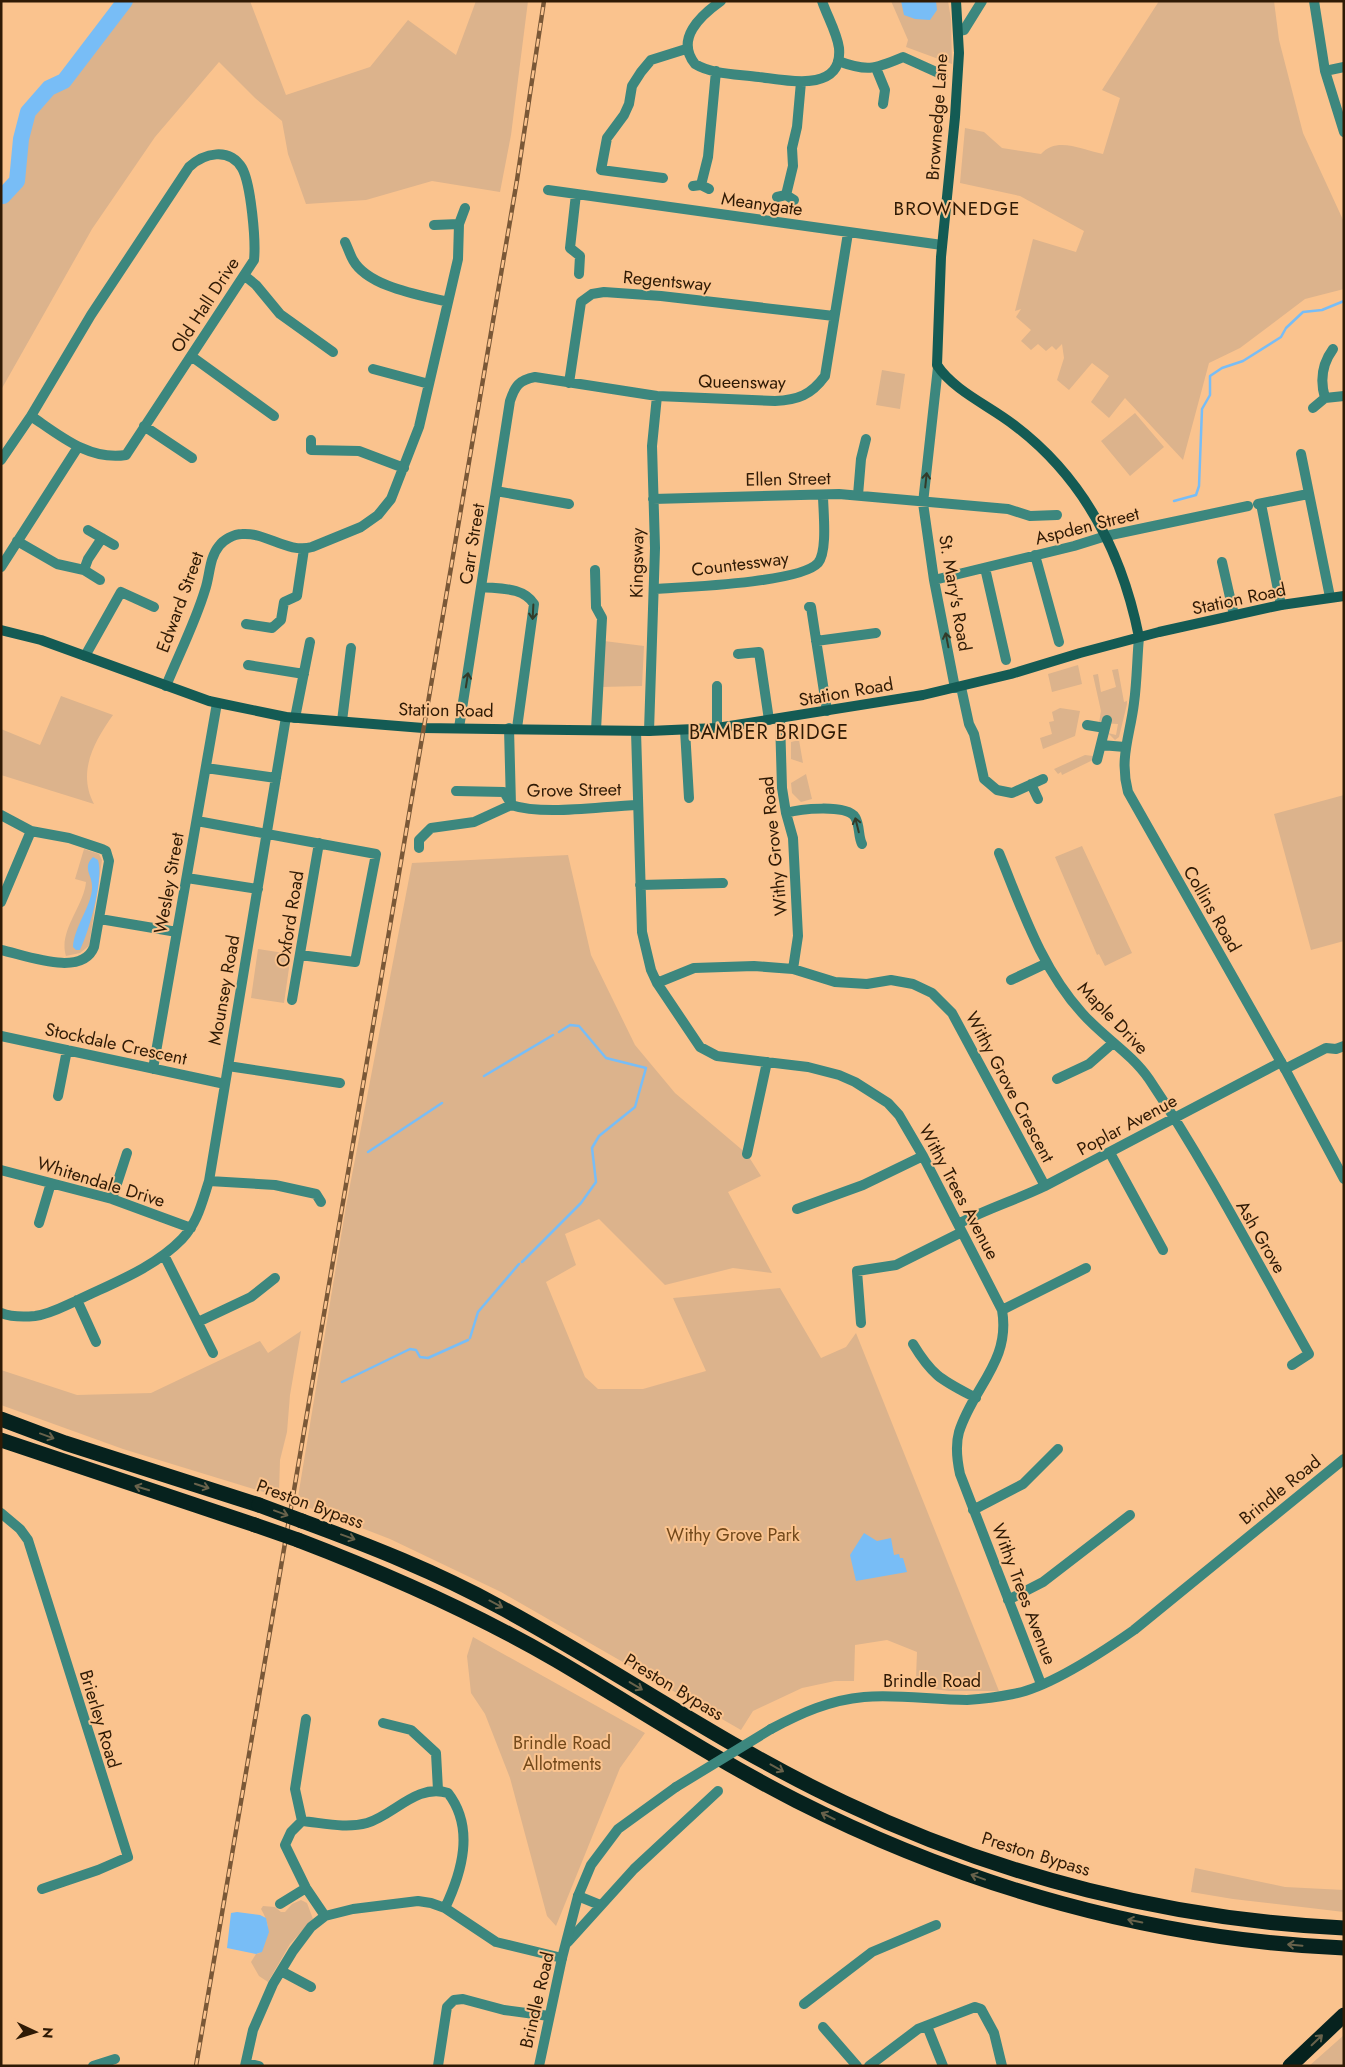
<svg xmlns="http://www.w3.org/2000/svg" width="1345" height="2067" font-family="Jost,sans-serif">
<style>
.green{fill:#dcb38c}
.water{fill:#78bdf6}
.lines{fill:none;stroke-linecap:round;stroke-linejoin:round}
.stream{stroke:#78bdf6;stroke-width:2.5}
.river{stroke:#78bdf6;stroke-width:16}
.minor{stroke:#3c877e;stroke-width:10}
.tertiary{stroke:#3c877e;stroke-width:10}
.secondary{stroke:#145b54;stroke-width:10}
.motorway{stroke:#06221e;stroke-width:15}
.rail-casing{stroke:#7a5837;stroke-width:4.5}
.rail{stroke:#fac38e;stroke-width:2.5;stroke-dasharray:8;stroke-linecap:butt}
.tertiary-bridge{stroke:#3c877e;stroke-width:10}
.motorway-bridge{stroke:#06221e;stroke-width:15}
.oneway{stroke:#333b29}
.oneway2{stroke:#68624b}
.labels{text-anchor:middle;stroke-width:4;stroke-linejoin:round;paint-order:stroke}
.street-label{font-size:18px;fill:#2f1a05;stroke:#fac38e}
.park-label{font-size:18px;fill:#73491b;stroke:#fac38e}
.neighbourhood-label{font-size:19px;letter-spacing:1px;fill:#2f1a05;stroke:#fac38e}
.quarter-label{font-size:20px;letter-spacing:1px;fill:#2f1a05;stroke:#fac38e}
</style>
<rect width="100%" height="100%" fill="#fac38e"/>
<!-- green -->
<path class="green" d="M125,1h125l36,94 84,-28 38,-47 48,35 20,-54h52l-17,134 -11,57 -68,-11 -66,19 -60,4 -18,-50 -6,-33 -27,-23 -36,-36 -64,75 -63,92 -91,161v-195h3l13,-14 4,-42 7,-27 21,-24 15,-7z
M891,1h57l3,18 1,45 -46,-17 2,-7z
M1159,1h115l5,39 24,93 41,89v67l-39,10 -65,49 -31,15 -26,97 -58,-62 -16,20 -18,-16 18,-26 -17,-13 -23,27 -12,-10 7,-22 -2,-14 -6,6 -4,-4 -6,5 -8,-7 -7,6 -10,-9 10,-11 -15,-13 5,-8 -6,2 18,-72 43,13 8,-21 -64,-35 -60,-13 5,-55 19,4 18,16 39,6c16,-18 41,-4 62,0l17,-56 -18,-8z
M882,370l23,4 -5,35 -24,-4z
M1135,413l29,34 -34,29 -29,-35z
M604,641l40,5 -2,40 -41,1z
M1078,665l4,19 -30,8 -4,-18z
M1118,669l6,33 3,-1v3l-8,33 -4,3 -7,-7 8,2 2,-11 -19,-1 2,-12 -8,-36 5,-1 3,18 15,-5 -4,-17z
M61,696l52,19c-19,27 -36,57 -19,89l-93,-29v-46l39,16z
M1060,708l20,3 -5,25 -32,13 -3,-11 12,-4 -3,-12 5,-1 -2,-9z
M799,740l4,23 -12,-4v-17z
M1085,755l8,1v4l-31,15 -1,-3 -3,2 -4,-5z
M806,774l6,25 -11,3 -9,-9 -1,-10z
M1344,795v146l-33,9 -37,-136z
M1082,846l50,107 -27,13 -6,-12 -2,1 -42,-98z
M84,849l15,5 3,6 -13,86 -9,7 -14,3c-8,-25 18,-50 20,-74l-11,-3z
M568,855l23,100 44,90 40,48 72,61 14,22 -33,16 44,81 -39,-5 -68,17 -66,-66 -34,15 11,31 -30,17 39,95 13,12h45l63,-18 -33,-73 107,-10 41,70 25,-11 10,-14 143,358h-50l-61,-8 28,-5 1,-26 -30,-12 -32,5 -1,36h-19l-33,7 -49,23 -12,19 -240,-138 -111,-53 -93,-36 49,-297 66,-343z
M258,949l33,5 -7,49 -33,-5z
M301,1331l-11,64 -3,37 -7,28 -1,32 -9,2 -147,-45 -122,-44v-35l76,25 74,-2 109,-52 8,12z
M473,1637l172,96 -25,35 -64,158 -9,-10 -37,-138 -25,-64 -14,-21 -4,-37z
M1195,1868l90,19 59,3v22l-111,-13 -42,-7z
M301,1900l6,3 6,16 -23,25 -22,38 -9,-6 -8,-14 5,-8 4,-1c8,-19 12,-25 1,-44l2,-3 12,1 6,5h4l7,-8z
M1344,2035v31h-35z"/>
<!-- water -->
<path class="water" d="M901,1h35l1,9 -7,10 -15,-1 -11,-4z
M93,857l5,3c6,20 -9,71 -18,90h-4l-3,-3c1,-21 20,-43 19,-61 0,-11 -10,-18 1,-29z
M864,1533l13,8 14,-3 3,17 5,-1 1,4h3l4,14 -51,9 -6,-26z
M237,1912l23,3 6,3 3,14 -7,20 -6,2 -29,-6 4,-35z"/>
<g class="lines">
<!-- stream -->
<path class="stream" d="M1174,501l22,-6 3,-9 3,-77 8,-14v-19l12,-8 21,-7 38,-24 5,-9 17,-16 19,-2 22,-9
M484,1076l69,-41
M368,1152l74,-49
M522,1262l59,-59 15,-21 -4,-34 7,-12 36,-29 11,-39 -40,-10 -27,-32 -9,-1 -11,7
M470,1338l8,-26 41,-48
M342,1382l68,-33 6,1 4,7 8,1 40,-18"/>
<!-- river -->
<path class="river" d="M1,194l2,2 14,-15 4,-42 7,-27 21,-24 15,-7 61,-80"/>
<!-- minor -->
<path class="minor" d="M721,1c-21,15 -46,38 -26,63 18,11 44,10 64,13 26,3 84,17 80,-29 -2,-15 -12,-32 -17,-47
M1314,1l11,70 19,61
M838,61c30,11 36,8 65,-4l40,18
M876,68l9,22 -2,14
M1325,71l19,-4
M663,178l-62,-8 6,-32 17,-23 5,-11 3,-18 9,-14 10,-12 35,-11
M701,185l7,-28 8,-86
M693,186l8,-1 8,4
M548,190l394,55
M576,194l-6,54 10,8 -1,18
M786,195l7,-29 -1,-18 5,-21 4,-45
M777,197l9,-2 8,5
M434,225l25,-1
M345,242c3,6 5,13 8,18 15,27 67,35 95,42
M245,276l11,9 24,29 53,38
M1333,349c-11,15 -13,32 -8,49l19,-2
M191,356l83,60
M938,367l-15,136 11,77 21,108
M373,369l56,15
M569,383l12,-81 11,-8 12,-2 57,4 173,20
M1313,408l12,-10
M144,426l48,32
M311,440v10l48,1 45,17
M1301,454l29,143
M1,460l30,-44 60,-101 98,-148c15,-14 40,-20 53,1 9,16 14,73 12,92l-128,195c-37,6 -67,-20 -95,-39
M496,491l73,13
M858,495l3,-36 5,-20
M653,499l186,-5 169,15 22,7 27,-1
M1258,504l50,-10
M1261,504l20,101
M88,530l26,15
M17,541l40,23 27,6 16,10
M1035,555l24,87
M1222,562l12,53
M1,567l77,-120
M985,568l21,92
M84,570l4,-11 14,-21
M595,570l1,37 6,11 -6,112
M934,580l140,-34 32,-10 142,-30
M482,587c19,2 41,0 52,17l-17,124
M654,589c30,-2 146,-6 164,-26 10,-12 5,-53 5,-68
M809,607h2l16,104
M246,624l26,4 9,-8 3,-18 13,-6 7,-47
M816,641l60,-8
M738,654l21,-2 10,68
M85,656l36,-64 33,15
M248,665l56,9
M166,686c13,-32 29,-63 39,-96 5,-14 4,-32 14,-44 4,-6 15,-12 23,-12 24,-2 46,20 70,13l49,-20 17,-12 13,-16 28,-72 39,-168 1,-35 6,-16
M717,686v42
M961,687l8,37 5,10 10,45 13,11 15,3 31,-14
M295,718l15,-76
M780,719l2,69 4,25 7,25 5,98 -5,33
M342,721l9,-73
M1087,725l18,3
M459,728l51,-327c5,-15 9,-21 25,-24l122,19 118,5c23,-1 36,-6 50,-25l23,-143
M509,728l2,77
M685,730l4,68
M636,731l6,201 9,38 6,13 43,64 17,9 91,11 31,8 16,7 33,21 11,12 24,41 79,154c9,51 -29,77 -43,122 -4,14 -2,28 1,42l81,210
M649,731l6,-183 -3,-102 5,-50
M1101,745l24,2
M1097,760l10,-40
M206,768l70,10
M1031,784l7,15
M456,791l48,1 6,10
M511,805c34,11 90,1 127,0
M786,813c13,-4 60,-9 69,4 5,8 3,19 7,27
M1,815l30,16 38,7 33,11 4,2 3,10 -15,86c-12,31 -69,8 -93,3
M197,821l179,33 -21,108 -55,-7
M419,848v-8l12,-12 43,-6 37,-17
M999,853c23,56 42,115 83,160 21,24 49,40 67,66 59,88 108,183 160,275l-17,11
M187,878l71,11
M640,885l83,-2
M1,902l30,-71
M100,919l77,13
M1011,980l34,-16
M657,983l37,-15 60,-2 39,3 42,13 32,2 24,-4 22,4 19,9 20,20 93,173
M292,1000l27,-157
M1,1036l224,48
M228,1066l112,17
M153,1069l64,-366
M1285,1069l41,-21 10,1 8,-3
M1057,1079l32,-15 24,-21
M58,1096l9,-46
M1110,1153l53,97
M747,1154l20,-92
M1,1170l111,29 79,29
M209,1181l66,4 41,9 5,8
M112,1199l15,-46
M797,1209l66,-24 60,-29
M39,1223l12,-40
M958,1224c28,-15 58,-24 87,-38l236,-124
M164,1255l49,98
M77,1300l19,42
M1002,1310l84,-42
M1,1313c10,4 23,4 34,3 16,-2 29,-10 43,-16 35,-17 76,-32 104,-61 16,-17 20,-37 27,-58l77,-464
M198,1322l53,-25 24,-19
M861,1323l-4,-52 39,-6 66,-33
M913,1344c20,33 29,36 63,54
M973,1510l50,-26 35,-35
M1,1513l19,16 8,11 100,317 -30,13 -56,19
M1008,1600l35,-18 87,-67
M306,1719l-11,70 7,32 -11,11 -6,13 21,43 19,28
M383,1723l28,7 25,23 2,37
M302,1821c21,2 44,8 65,2 27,-8 50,-40 81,-30 27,35 14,79 -3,115
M578,1896l22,9
M280,1904l26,-16
M568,1942l66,-73 84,-78
M281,1971l30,16
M804,2004l68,-52 64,-27
M927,2026l16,40
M823,2027l34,39
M246,2063l13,3
M93,2066l22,-7
M245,2066l8,-36 20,-46 20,-33 18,-24 14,-11 28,-7 65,-8 13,2 14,5 51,34 66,16
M438,2066l9,-59 7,-7 9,-1 41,11 45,6
M869,2066l49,-37 57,-22 6,2 13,24 8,33"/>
<!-- tertiary -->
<path class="tertiary" d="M959,31l5,-1 18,-29
M1139,637c-2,22 -2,44 -5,66 -4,33 -15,55 -6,89l157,277 59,110
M771,1729c30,-16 59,-29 93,-32 34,-3 69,3 103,3 15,-1 31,-3 46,-6 35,-6 91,-43 121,-64l210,-171
M539,2066l23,-108 16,-62 13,-31 27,-36 58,-42"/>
<!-- secondary -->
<path class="secondary" d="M956,1l3,52 -4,64 -14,140 -4,108c17,26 53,41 77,60 70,53 108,127 125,212
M1,630l40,10 168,61 77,16 137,11 226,3 68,-3 206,-33 88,-21 69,-21 79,-21 122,-27 63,-9"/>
<!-- motorway -->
<path class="motorway" d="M1,1419l64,24 194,62
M1,1440l254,85
M302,1521c68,25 134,51 198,86 117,63 225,140 345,196 155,74 328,117 499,125
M298,1540c89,34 175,72 258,120 80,47 158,99 241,141 170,86 356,139 547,147
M1290,2066l54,-51"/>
<defs>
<path id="rail" d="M196,2066l321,-1886 27,-179"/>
</defs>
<!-- rail casing -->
<use href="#rail" class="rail-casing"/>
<!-- rail -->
<use href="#rail" class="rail"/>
<!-- tertiary-bridge -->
<path class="tertiary-bridge" d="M676,1787l95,-58"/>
<!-- motorway-bridge -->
<path class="motorway-bridge" d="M259,1505l43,16
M255,1525l43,15"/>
</g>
<!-- one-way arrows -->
<defs><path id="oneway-shaft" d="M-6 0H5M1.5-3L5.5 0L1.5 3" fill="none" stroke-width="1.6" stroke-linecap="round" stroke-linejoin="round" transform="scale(1.25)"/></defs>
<g class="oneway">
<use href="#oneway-shaft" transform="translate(926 480) rotate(-84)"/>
<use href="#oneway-shaft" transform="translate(533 612) rotate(93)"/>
<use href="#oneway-shaft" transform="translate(947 640) rotate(-101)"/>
<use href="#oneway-shaft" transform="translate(467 680) rotate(-81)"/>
<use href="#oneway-shaft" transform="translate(857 825) rotate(-104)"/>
</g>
<g class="oneway2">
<use href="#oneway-shaft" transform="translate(47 1436) rotate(20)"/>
<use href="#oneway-shaft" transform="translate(202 1486) rotate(18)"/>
<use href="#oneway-shaft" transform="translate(142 1488) rotate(-163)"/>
<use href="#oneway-shaft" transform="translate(281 1513) rotate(20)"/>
<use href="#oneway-shaft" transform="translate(348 1537) rotate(20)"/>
<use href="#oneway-shaft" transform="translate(496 1604) rotate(28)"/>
<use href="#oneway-shaft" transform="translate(636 1686) rotate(31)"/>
<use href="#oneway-shaft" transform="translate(777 1768) rotate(29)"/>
<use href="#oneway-shaft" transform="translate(828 1816) rotate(-154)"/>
<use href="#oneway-shaft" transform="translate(978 1877) rotate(-160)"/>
<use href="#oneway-shaft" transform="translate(1135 1921) rotate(-168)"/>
<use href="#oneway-shaft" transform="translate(1295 1945) rotate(-175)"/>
<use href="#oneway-shaft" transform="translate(1317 2040) rotate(-44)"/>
</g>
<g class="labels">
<!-- street labels -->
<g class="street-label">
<text transform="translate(937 117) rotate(-86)" y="6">Brownedge Lane</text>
<text transform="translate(762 204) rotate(8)" y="6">Meanygate</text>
<text transform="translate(667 281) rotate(5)" y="6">Regentsway</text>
<text transform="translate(205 305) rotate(-57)" y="6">Old Hall Drive</text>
<text transform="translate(742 382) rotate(1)" y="6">Queensway</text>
<text transform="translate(788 479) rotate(-1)" y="6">Ellen Street</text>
<text transform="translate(1087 526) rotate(-14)" y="6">Aspden Street</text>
<text transform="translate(472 544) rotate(-81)" y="6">Carr Street</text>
<text transform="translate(637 563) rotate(-89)" y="6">Kingsway</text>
<text transform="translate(740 564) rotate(-7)" y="6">Countessway</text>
<text transform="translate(955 593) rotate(80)" y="6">St. Mary's Road</text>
<text transform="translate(1239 599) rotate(-12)" y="6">Station Road</text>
<text transform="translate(180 602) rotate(-70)" y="6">Edward Street</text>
<text transform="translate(846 692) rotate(-10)" y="6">Station Road</text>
<text transform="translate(446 710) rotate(1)" y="6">Station Road</text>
<text transform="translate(574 790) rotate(-1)" y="6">Grove Street</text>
<text transform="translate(774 846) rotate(-96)" y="6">Withy Grove Road</text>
<text transform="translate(169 883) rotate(-80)" y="6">Wesley Street</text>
<text transform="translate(1212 909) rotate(60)" y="6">Collins Road</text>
<text transform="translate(290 919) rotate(-81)" y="6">Oxford Road</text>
<text transform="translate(224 990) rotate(-80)" y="6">Mounsey Road</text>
<text transform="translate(1113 1018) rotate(46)" y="6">Maple Drive</text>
<text transform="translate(116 1044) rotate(12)" y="6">Stockdale Crescent</text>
<text transform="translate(1010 1087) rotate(62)" y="6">Withy Grove Crescent</text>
<text transform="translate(1127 1125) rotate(-28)" y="6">Poplar Avenue</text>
<text transform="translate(101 1182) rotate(17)" y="6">Whitendale Drive</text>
<text transform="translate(959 1192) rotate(62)" y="6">Withy Trees Avenue</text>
<text transform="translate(1261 1237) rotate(60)" y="6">Ash Grove</text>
<text transform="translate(1280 1490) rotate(-39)" y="6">Brindle Road</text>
<text transform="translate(310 1504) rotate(20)" y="6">Preston Bypass</text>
<text transform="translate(1024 1594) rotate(69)" y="6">Withy Trees Avenue</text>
<text x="932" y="1687">Brindle Road</text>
<text transform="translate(674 1687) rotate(31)" y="6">Preston Bypass</text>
<text transform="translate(100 1719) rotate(73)" y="6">Brierley Road</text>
<text transform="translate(1036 1854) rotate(17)" y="6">Preston Bypass</text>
<text transform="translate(537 2000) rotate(-77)" y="6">Brindle Road</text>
</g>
<!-- park labels -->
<g class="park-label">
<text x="733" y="1541">Withy Grove Park</text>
<text x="562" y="1749">Brindle Road<tspan x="562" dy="21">Allotments</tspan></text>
</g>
<!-- neighbourhood labels -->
<g class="neighbourhood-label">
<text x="957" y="215">BROWNEDGE</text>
</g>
<!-- quarter labels -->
<g class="quarter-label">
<text x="769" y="739">BAMBER BRIDGE</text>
</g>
</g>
<!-- border -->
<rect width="1345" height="2067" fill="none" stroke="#2f1a05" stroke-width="5"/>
<!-- north arrow -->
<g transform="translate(35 2032) rotate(94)" stroke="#fac38e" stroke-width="4" paint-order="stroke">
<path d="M0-4L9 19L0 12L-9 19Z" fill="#2f1a05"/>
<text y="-8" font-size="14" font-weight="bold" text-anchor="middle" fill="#2f1a05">N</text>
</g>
</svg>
